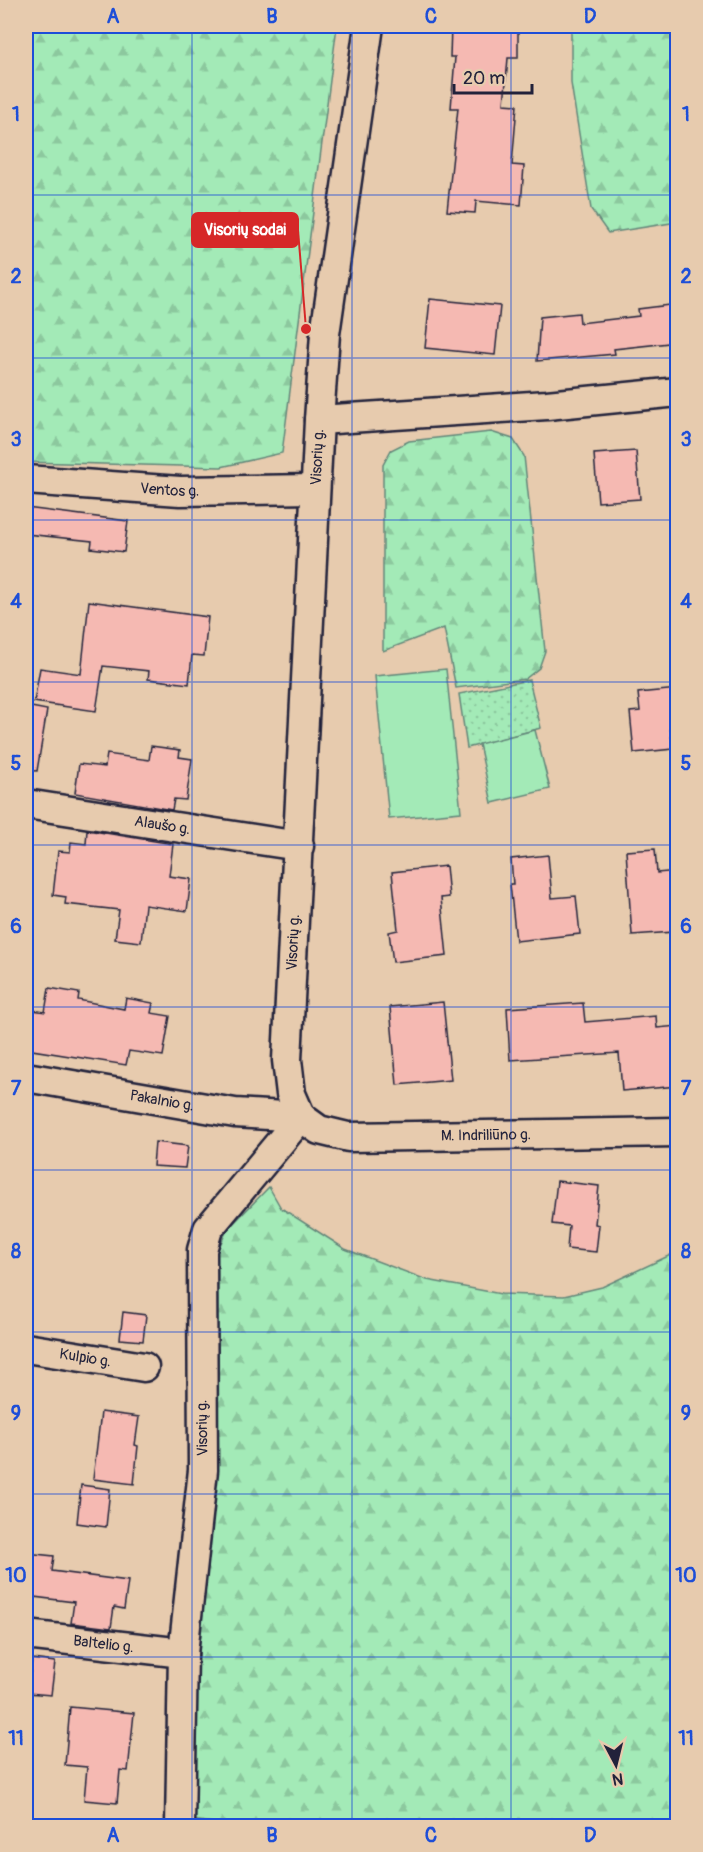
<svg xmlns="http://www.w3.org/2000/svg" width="703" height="1852" font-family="Pangolin,sans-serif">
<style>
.forest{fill:url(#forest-firs);stroke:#628679;stroke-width:1.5}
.park{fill:url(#park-dots);stroke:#628679;stroke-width:1.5}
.pitch{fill:#a3eab7;stroke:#628679;stroke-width:1.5}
.building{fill:#f5b9b2;stroke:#22223b;stroke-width:1.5}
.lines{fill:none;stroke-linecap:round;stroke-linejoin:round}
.minor-casing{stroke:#22223b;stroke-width:33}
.minor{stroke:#e7cbae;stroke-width:28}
.grid{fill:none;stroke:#1d4ed8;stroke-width:1.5;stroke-opacity:0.55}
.labels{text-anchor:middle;stroke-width:4.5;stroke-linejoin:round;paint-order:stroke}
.street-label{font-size:15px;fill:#22223b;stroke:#e7cbae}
.leader{fill:none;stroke:#d62828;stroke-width:2}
.callout-dot{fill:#d62828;stroke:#e7cbae;stroke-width:2}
.callout{fill:#d62828;stroke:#d62828;stroke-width:2}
.callout-label{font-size:16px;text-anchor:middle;font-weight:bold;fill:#fff}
.neatline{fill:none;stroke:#1d4ed8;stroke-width:2}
.grid-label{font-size:20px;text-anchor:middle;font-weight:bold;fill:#1d4ed8}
</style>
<defs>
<pattern id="forest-firs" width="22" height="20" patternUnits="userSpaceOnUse" patternTransform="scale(1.5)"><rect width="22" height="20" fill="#a3eab7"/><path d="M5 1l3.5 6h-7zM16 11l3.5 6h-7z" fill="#8cc89e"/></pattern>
<pattern id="park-dots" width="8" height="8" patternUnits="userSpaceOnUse" patternTransform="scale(1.5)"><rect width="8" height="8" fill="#a3eab7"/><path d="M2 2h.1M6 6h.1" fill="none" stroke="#8cc89e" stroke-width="1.8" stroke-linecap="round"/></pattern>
</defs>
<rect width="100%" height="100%" fill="#e7cbae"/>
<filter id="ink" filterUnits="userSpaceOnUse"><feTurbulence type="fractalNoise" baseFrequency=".0167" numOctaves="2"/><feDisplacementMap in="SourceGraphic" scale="12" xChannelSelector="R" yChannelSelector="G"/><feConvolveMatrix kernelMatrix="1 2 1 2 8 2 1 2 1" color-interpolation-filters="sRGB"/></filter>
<g filter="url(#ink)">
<!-- forest -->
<path class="forest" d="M26,26h311l-55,427 -61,14 -195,-5z
M571,26h106v196l-69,11 -17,-24 -20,-126z
M491,432l22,7 11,17 21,195 -6,17 -14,11 -69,9 -12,-60 -61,23v-186l8,-15 18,-9z
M269,1187l12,21 64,41 82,31 74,14 63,2 38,-9 75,-35v574h-441l-51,-7 33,-389 -5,-132 3,-44 11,-24z"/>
<!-- park -->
<path class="park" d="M529,680l12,48 -74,20 -8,-54z"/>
<!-- pitch -->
<path class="pitch" d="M446,669l15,143 -72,7 -14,-143z
M535,730l15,59 -58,14 -13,-59z"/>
<!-- building -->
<path class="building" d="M451,26h55v5l12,1v26h-10l-4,46 13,1 -5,60 12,1 -3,39 -45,-4 -1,12 -28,-2 11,-103h-7l4,-51h-5z
M430,299l70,7 -5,49 -70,-7z
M678,304v38l-64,7 1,5 -78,7 3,-44 39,-4 1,10 59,-7 -1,-7z
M636,451l4,48 -42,3 -4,-48z
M26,508l102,13 -4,31 -33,-4 1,-7 -66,-7z
M89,601l119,16 -4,39 -12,-1 -3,29 -41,-5 1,-8 -46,-5 -7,45 -62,-9 6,-34 41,6z
M678,689v36l-8,1 3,23 -39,4 -4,-41 10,-1 -2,-18z
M26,706l21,4 -10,61 -11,-1z
M151,746l29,4 -1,7 13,2 -6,41 -12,-1 -2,11 -97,-17 4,-29 26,3 2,-13 42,6z
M87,830l86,14 -4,32 22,3 -4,32 -42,-6 -4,37 -26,-3 4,-29 -54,-6 1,-7 -13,-2 5,-44 12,1 1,-10 15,2z
M655,849l2,24 21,-2v26h-6l2,35 -42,3 -6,-84z
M548,855l4,43 24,-2 4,38 -64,7 -6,-57h3l-2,-25z
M446,866l3,31 -8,1 6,58 -54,6 -4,-30 9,-2 -6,-58z
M49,988l30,5 -1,7 46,9 2,-11 27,5 -2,10 19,3 -7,40 -34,-5 -3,14 -100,-16v-40l19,3z
M443,1002l8,78 -54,5 -7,-78z
M583,1003l2,19 71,-6 1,12 21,-2v60l-56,5 -3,-38 -109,7 -3,-52z
M155,1142l33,4 -3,22 -32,-2z
M557,1181l42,5 -4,38 4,1 -3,27 -29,-3 2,-23 -17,-2z
M123,1312l23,3 -3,26 -23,-2z
M101,1412l38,5 -4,28 3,1 -4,38 -41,-5z
M81,1485l29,4 -4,38 -29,-4z
M26,1553l28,3 -2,15 76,10 -4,28 -10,-2 -3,21 -40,-5 3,-21 -48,-6z
M32,1659l23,3 -4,33 -23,-2z
M70,1707l64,6 -6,58 -8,-1 -3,33 -33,-3 3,-33 -22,-2z"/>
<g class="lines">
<defs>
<g id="minor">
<path d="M319,420l228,-15 131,-13"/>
<path id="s1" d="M26,480l154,11 135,-2"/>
<path id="s2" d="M26,804l273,42"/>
<path id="s3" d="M26,1077l209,36 66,4"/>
<path id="s4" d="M301,1117l-10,-23 -4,-34 32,-640 6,-86 44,-308"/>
<path id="s5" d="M301,1117l18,13 29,7 330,-5"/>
<path id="s6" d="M26,1348l118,19"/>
<path id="s7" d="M26,1635l157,18"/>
<path d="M180,1826l3,-173 20,-183 -1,-220 6,-21 93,-112"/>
</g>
</defs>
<!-- minor casing -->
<use href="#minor" class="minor-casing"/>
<!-- minor -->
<use href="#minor" class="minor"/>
</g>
</g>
<!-- grid -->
<path class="grid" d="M192,26v1800M352,26v1800M511,26v1800M26,195h652M26,358h652M26,520h652M26,682h652M26,845h652M26,1007h652M26,1170h652M26,1332h652M26,1494h652M26,1657h652"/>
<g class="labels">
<!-- street labels -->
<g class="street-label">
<text dy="5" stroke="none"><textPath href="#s4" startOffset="663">Visorių g.</textPath></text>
<text dy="5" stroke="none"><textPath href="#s1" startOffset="144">Ventos g.</textPath></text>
<text dy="5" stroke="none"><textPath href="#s2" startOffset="138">Alaušo g.</textPath></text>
<text dy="5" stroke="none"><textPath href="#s4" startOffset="177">Visorių g.</textPath></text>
<text dy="5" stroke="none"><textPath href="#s3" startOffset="138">Pakalnio g.</textPath></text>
<text dy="5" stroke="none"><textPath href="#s5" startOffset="190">M. Indriliūno g.</textPath></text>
<text dy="5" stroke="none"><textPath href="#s6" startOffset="60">Kulpio g.</textPath></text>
<text transform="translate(202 1428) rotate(-91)" y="5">Visorių g.</text>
<text dy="5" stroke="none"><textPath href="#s7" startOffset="78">Baltelio g.</textPath></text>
</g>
</g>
<!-- callouts -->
<path class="leader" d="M306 329L298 230"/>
<circle class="callout-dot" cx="306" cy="329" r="6"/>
<rect class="callout" x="192" y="213" width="106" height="34" rx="6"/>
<g class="callout-label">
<text x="245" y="235">Visorių sodai</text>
</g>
<!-- margin -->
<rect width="703" height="1852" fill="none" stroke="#e7cbae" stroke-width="66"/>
<!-- north arrow -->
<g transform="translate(616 1765) rotate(173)" stroke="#e7cbae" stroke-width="4.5" paint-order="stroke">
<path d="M0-4.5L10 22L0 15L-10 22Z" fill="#22223b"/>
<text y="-9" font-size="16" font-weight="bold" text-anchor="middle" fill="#22223b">N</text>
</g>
<!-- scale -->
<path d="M454 84v9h78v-9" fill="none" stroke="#22223b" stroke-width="3"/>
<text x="463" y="84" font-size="18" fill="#22223b" stroke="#e7cbae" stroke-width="4.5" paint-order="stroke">20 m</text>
<rect x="33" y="33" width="637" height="1786" class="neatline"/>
<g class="grid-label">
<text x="113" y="23">A</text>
<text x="272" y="23">B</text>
<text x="431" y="23">C</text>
<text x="590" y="23">D</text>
<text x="16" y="121">1</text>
<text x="686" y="121">1</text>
<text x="16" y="283">2</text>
<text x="686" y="283">2</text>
<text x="16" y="446">3</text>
<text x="686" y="446">3</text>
<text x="16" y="608">4</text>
<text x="686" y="608">4</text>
<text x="16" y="770">5</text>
<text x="686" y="770">5</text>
<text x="16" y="933">6</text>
<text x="686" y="933">6</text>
<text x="16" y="1095">7</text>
<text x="686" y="1095">7</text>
<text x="16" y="1258">8</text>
<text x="686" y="1258">8</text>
<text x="16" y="1420">9</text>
<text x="686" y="1420">9</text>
<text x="16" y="1582">10</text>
<text x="686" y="1582">10</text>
<text x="16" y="1745">11</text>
<text x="686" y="1745">11</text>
<text x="113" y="1842">A</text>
<text x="272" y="1842">B</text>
<text x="431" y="1842">C</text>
<text x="590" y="1842">D</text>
</g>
</svg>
